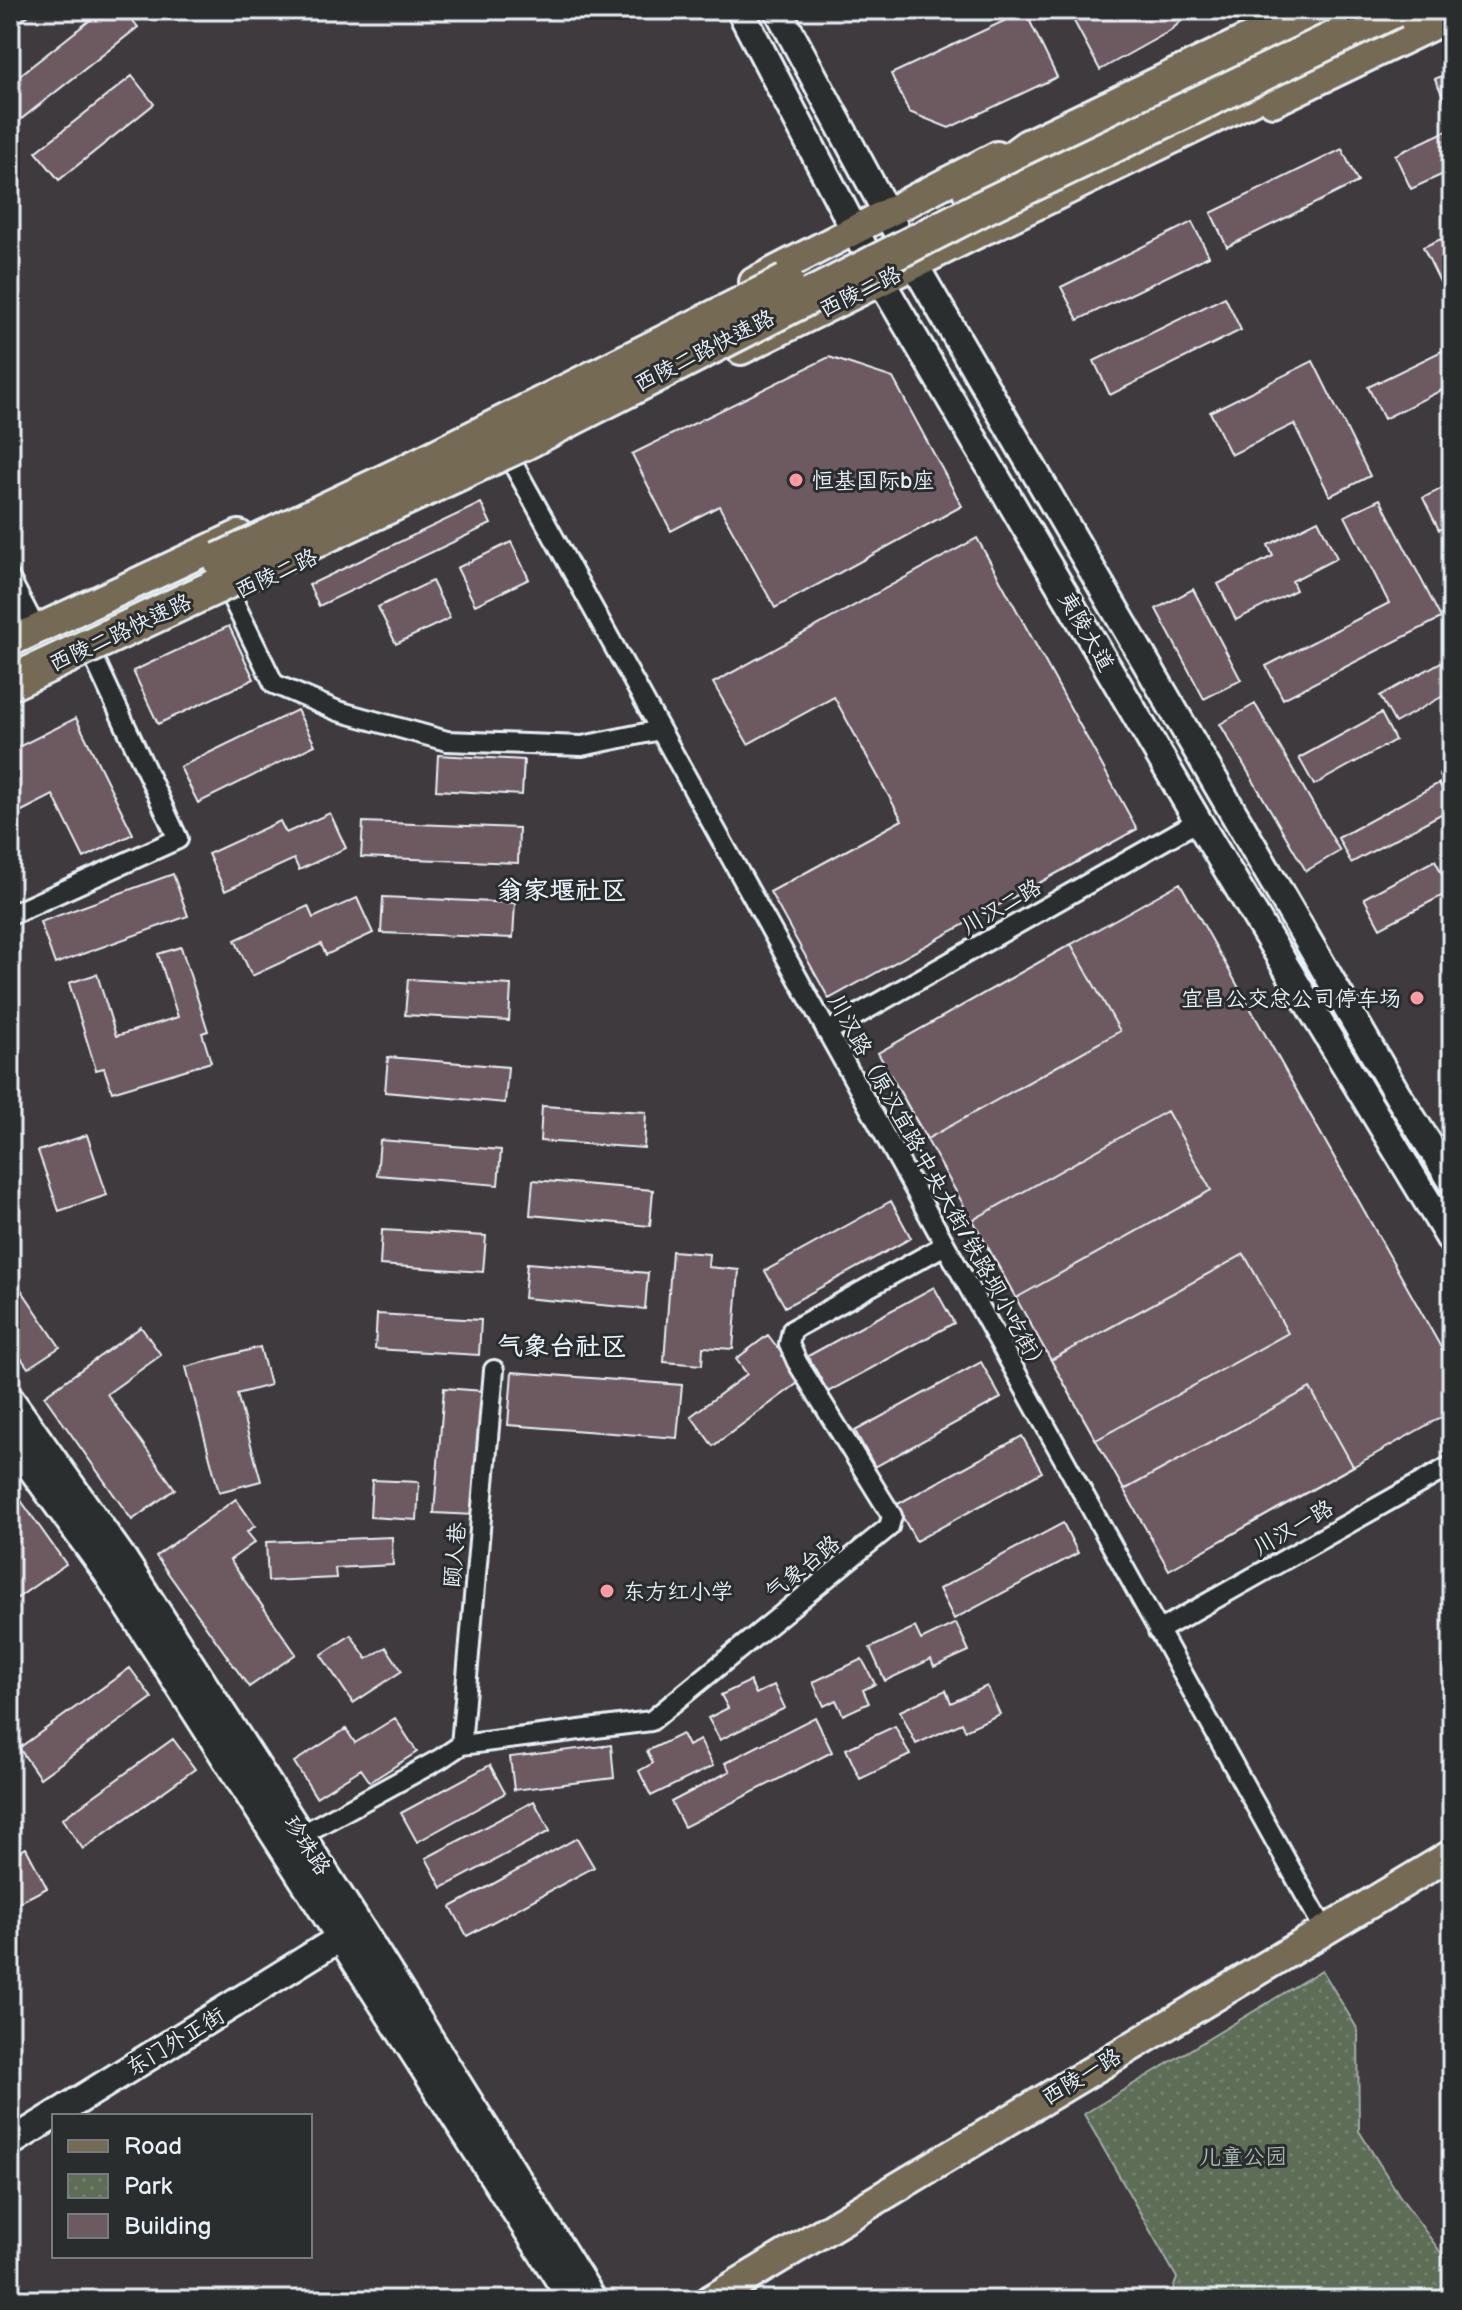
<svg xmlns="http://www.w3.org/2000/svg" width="1462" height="2310" font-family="'Balsamiq Sans','LXGW WenKai TC',sans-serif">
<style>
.park{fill:url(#park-dots);stroke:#a2afa7;stroke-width:2}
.building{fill:#6c5a61;stroke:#e8f1f8;stroke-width:2}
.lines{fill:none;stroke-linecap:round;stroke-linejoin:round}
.street-casing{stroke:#e8f1f8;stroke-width:24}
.secondary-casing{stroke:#e8f1f8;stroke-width:32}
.primary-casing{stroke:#e8f1f8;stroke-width:34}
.highway-casing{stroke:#e8f1f8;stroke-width:40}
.street{stroke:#2a2d2e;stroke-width:18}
.secondary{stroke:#2a2d2e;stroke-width:26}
.primary{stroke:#746b52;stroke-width:28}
.highway{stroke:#746b52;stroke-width:34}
.highway-bridge-casing{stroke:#e8f1f8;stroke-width:40;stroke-linecap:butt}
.highway-bridge{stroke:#746b52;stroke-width:34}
.poi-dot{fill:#ff9aa2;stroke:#2a2d2e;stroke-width:3}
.labels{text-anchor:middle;stroke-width:6;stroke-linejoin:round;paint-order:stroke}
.street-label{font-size:22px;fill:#e8f1f8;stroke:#2a2d2e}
.poi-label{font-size:22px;fill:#e8f1f8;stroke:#2a2d2e;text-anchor:start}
.park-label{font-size:22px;fill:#a9b6af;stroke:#2a2d2e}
.quarter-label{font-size:26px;font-weight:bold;fill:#e8f1f8;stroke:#2a2d2e}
</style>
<defs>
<pattern id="park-dots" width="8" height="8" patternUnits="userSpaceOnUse" patternTransform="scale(2)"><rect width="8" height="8" fill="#5d6d56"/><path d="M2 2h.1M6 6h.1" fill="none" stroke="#74826f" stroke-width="1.8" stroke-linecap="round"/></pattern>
</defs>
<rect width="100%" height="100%" fill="#3e3a3d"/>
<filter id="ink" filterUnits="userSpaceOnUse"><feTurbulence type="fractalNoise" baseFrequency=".0125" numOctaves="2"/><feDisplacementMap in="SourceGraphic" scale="16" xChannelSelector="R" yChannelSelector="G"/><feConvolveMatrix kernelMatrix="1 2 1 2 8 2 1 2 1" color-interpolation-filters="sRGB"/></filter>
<g filter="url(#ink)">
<!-- park -->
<path class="park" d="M1322,1970l36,60 1,101 40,64 53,73v32h-283l8,-22 -93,-164z"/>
<!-- building -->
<path class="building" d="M10,10h25l-25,20z
M103,10h21l14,17 -123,97 -5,-6v-35z
M1068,10h126l-24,21 -70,39z
M1025,11l32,66 -108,51 -40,-16 -18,-38z
M1452,71v42h-1l-16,-34z
M132,76l22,28 -95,76 -23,-28z
M1448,130l4,10v30l-41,19 -16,-34z
M1342,149l16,33 -131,65 -16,-34z
M1192,222l17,34 -131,64 -17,-33z
M1452,234v42l-12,6 -17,-35z
M1225,297l16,33 -131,65 -16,-34z
M1452,346v39l-68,34 -16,-32z
M829,357l64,21 69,128 -187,102 -56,-102 -48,25 -39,-77z
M1313,361l57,115 -40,20 -36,-72 -63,31 -21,-43z
M1452,483v40l-13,7 -16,-32z
M1380,499l61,119 -158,81 -17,-33 123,-63 -44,-87z
M481,503l10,21 -172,82 -10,-21z
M1318,520l19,38 -45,23 4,9 -60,30 -18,-36 55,-28 -5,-11z
M977,538l160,291 -308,170 -59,-107 132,-72 -68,-123 -86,47 -35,-61z
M511,542l18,37 -54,26 -18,-37z
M432,581l18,37 -54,26 -18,-37z
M1193,589l48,91 -37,19 -48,-90z
M229,626l25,53 -96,45 -25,-53z
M1452,656v35l-57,32 -15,-27z
M1255,704l85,147 -34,20 -86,-147z
M297,710l18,35 -117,58 -18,-36z
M1381,713l14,27 -81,45 -15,-27z
M76,718l57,116 -49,24 -31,-63 -43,22v-66z
M438,755l86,5 -2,35 -86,-5z
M1452,767v30l-13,-23z
M1439,783l13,25 -101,55 -13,-25z
M330,813l16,35 -47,22 -5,-11 -69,32 -17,-37 72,-33 6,12z
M363,822l156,6 -1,35 -157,-6z
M1435,860l16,31 -71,37 -16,-30z
M173,874l15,42 -133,48 -15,-42z
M1180,883l272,484v44l-283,159 -291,-517z
M383,897l132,6 -2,35 -132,-5z
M357,898l16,35 -47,22 -5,-11 -69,32 -17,-36 73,-34 5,12z
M1071,944l49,87 -193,108 -49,-86z
M181,947l27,84 -6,2 9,29 -99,30 -8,-24 -8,2 -27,-87 28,-9 19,62 62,-19 -20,-63z
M408,979l103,6 -2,36 -104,-6z
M388,1057l120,10 -3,36 -120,-11z
M542,1106l104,6 -2,36 -104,-7z
M1167,1111l44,79 -195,108 -43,-78z
M87,1135l20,60 -48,16 -21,-60z
M380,1140l121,10 -3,35 -121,-10z
M533,1180l120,10 -3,36 -120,-11z
M891,1201l20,37 -126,69 -20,-36z
M382,1230l104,6 -3,36 -103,-7z
M672,1251l37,3 -1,13 31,3 -6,79 -30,-2 -1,18 -38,-3z
M1244,1254l44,79 -192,107 -45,-80z
M527,1263l121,10 -3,36 -121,-11z
M10,1273l50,74 -32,21 -18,-26z
M934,1287l20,36 -126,69 -20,-36z
M377,1314l104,6 -2,35 -104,-6z
M141,1327l20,28 -54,39 68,95 -43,31 -88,-124z
M768,1335l34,45 -89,66 -22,-30 56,-42 -11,-15z
M260,1347l10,38 -33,9 24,87 -42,11 -33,-125z
M981,1362l20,36 -126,69 -20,-36z
M512,1372l170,13 -5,53 -169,-13z
M444,1388l39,3 -9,124 -40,-2z
M1310,1388l43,78 -184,104 -45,-80z
M1022,1436l20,36 -126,69 -20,-36z
M372,1480l47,2 -2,38 -47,-3z
M10,1485l56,79 -56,39v-42l2,-2 -2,-3z
M236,1499l19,27 -8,6 8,10 -25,18 66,94 -47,33 -93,-131z
M1063,1523l15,30 -124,66 -15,-30z
M392,1537l1,28 -58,3 1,10 -68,3 -2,-39z
M956,1623l13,28 -35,16 -3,-8 -46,22 -15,-33 45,-21 6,13z
M351,1635l16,24 19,-12 16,24 -49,32 -32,-48z
M862,1659l13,25 -12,6 6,13 -26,12 -7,-15 -12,6 -11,-24z
M130,1668l22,30 -112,80 -21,-30z
M750,1681l6,13 18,-9 11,23 -65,32 -12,-22 20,-10 -7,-13z
M987,1686l13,28 -35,16 -3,-7 -46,21 -16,-33 46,-21 5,13z
M815,1717l17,35 -148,75 -13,-25 59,-31 -5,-8z
M395,1718l22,34 -47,30 -9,-13 -45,28 -22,-35 52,-33 9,14z
M895,1726l15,29 -50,24 -14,-30z
M682,1734l6,12 12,-6 13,26 -62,30 -12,-25 14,-8 -6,-12z
M173,1739l22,30 -112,80 -21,-30z
M611,1745l3,33 -100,12 -4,-33z
M490,1765l15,28 -88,49 -16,-29z
M534,1801l16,30 -108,57 -16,-30z
M577,1838l17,29 -127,69 -16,-29z
M26,1848l21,40 -37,19v-51z"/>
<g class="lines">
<defs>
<path id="street" d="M512,462l812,1467
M10,579l26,50
M230,594l44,90 64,27 109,30 135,5 78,-16
M10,915l168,-76 -84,-181
M827,1032l371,-211
M1158,1631l294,-166
M461,1745l33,-375
M301,1835l139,-76 21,-14 190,-24 238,-194 3,-11 -95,-154 -8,-18 3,-14 153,-85"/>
<path id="secondary" d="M740,10l141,271 317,540 254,421
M778,10l136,254 483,830 55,87
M10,1399l114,161 236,367 233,373
M10,1439l97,134 465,727
M10,2143l330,-205"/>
<path id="primary" d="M1273,102l179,-86
M754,282l243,-126
M741,350l267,-132
M10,642l229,-107
M710,2300l742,-446"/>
<path id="highway" d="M1362,43l68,-33
M970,190l58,-43 287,-137
M988,225l305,-148"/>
</defs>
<!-- street casing -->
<use href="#street" class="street-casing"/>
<!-- secondary casing -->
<use href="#secondary" class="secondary-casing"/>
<!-- primary casing -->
<use href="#primary" class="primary-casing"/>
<!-- highway casing -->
<use href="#highway" class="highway-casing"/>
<!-- street -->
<use href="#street" class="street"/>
<!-- secondary -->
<use href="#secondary" class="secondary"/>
<!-- primary -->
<use href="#primary" class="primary"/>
<!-- highway -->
<use href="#highway" class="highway"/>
<defs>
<path id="highway-bridge" d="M220,560l186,-88 380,-190
M10,683l515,-241 455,-233 414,-199"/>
</defs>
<!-- highway-bridge casing -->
<use href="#highway-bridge" class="highway-bridge-casing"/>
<!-- highway-bridge -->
<use href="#highway-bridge" class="highway-bridge"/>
</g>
</g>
<!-- markers -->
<g class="poi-dot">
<circle cx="796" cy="480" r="8"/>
<circle cx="1417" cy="998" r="8"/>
<circle cx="607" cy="1591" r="8"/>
</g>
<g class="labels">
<!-- street labels -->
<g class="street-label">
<text transform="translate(860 291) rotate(-26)" y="8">西陵二路</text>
<text transform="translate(704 350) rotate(-27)" y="8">西陵二路快速路</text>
<text transform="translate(276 573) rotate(-25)" y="8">西陵二路</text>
<text transform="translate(1087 631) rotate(60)" y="8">夷陵大道</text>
<text transform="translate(120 632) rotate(-25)" y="8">西陵二路快速路</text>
<text transform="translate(1001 906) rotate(-30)" y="8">川汉二路</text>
<text transform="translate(939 1184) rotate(61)" y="8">川汉路（原汉宜路·中央大街/铁路坝小吃街）</text>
<text transform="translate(1293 1527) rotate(-30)" y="8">川汉一路</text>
<text transform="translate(454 1555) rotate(-85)" y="8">颐人巷</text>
<text transform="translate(802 1567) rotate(-39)" y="8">气象台路</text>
<text transform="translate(308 1845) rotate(57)" y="8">珍珠路</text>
<text transform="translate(175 2041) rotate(-31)" y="8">东门外正街</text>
<text transform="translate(1081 2076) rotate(-31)" y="8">西陵一路</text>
</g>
<!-- poi labels -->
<g class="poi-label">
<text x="812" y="488">恒基国际b座</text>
<text x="1401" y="1006" text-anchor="end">宜昌公交总公司停车场</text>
<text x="623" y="1599">东方红小学</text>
</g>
<!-- park labels -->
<g class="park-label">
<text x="1243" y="2164">儿童公园</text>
</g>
<!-- quarter labels -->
<g class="quarter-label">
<text x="562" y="899">翁家堰社区</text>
<text x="562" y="1355">气象台社区</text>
</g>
</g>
<!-- margin -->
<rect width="1462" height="2310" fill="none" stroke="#2a2d2e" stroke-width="40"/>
<rect x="20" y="20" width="1422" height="2270" fill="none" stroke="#e8f1f8" stroke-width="3" filter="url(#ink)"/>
<!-- legend -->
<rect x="52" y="2114" width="260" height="144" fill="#2a2d2e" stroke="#767b7f" stroke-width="2"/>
<rect x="68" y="2140" width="40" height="12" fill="#746b52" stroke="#767b7f" stroke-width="2"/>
<text x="124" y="2154" font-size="24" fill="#e8f1f8">Road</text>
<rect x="68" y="2174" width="40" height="24" fill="url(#park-dots)" stroke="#767b7f" stroke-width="2"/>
<text x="124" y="2194" font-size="24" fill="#e8f1f8">Park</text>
<rect x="68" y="2214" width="40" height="24" fill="#6c5a61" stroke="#767b7f" stroke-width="2"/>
<text x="124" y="2234" font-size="24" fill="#e8f1f8">Building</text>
</svg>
